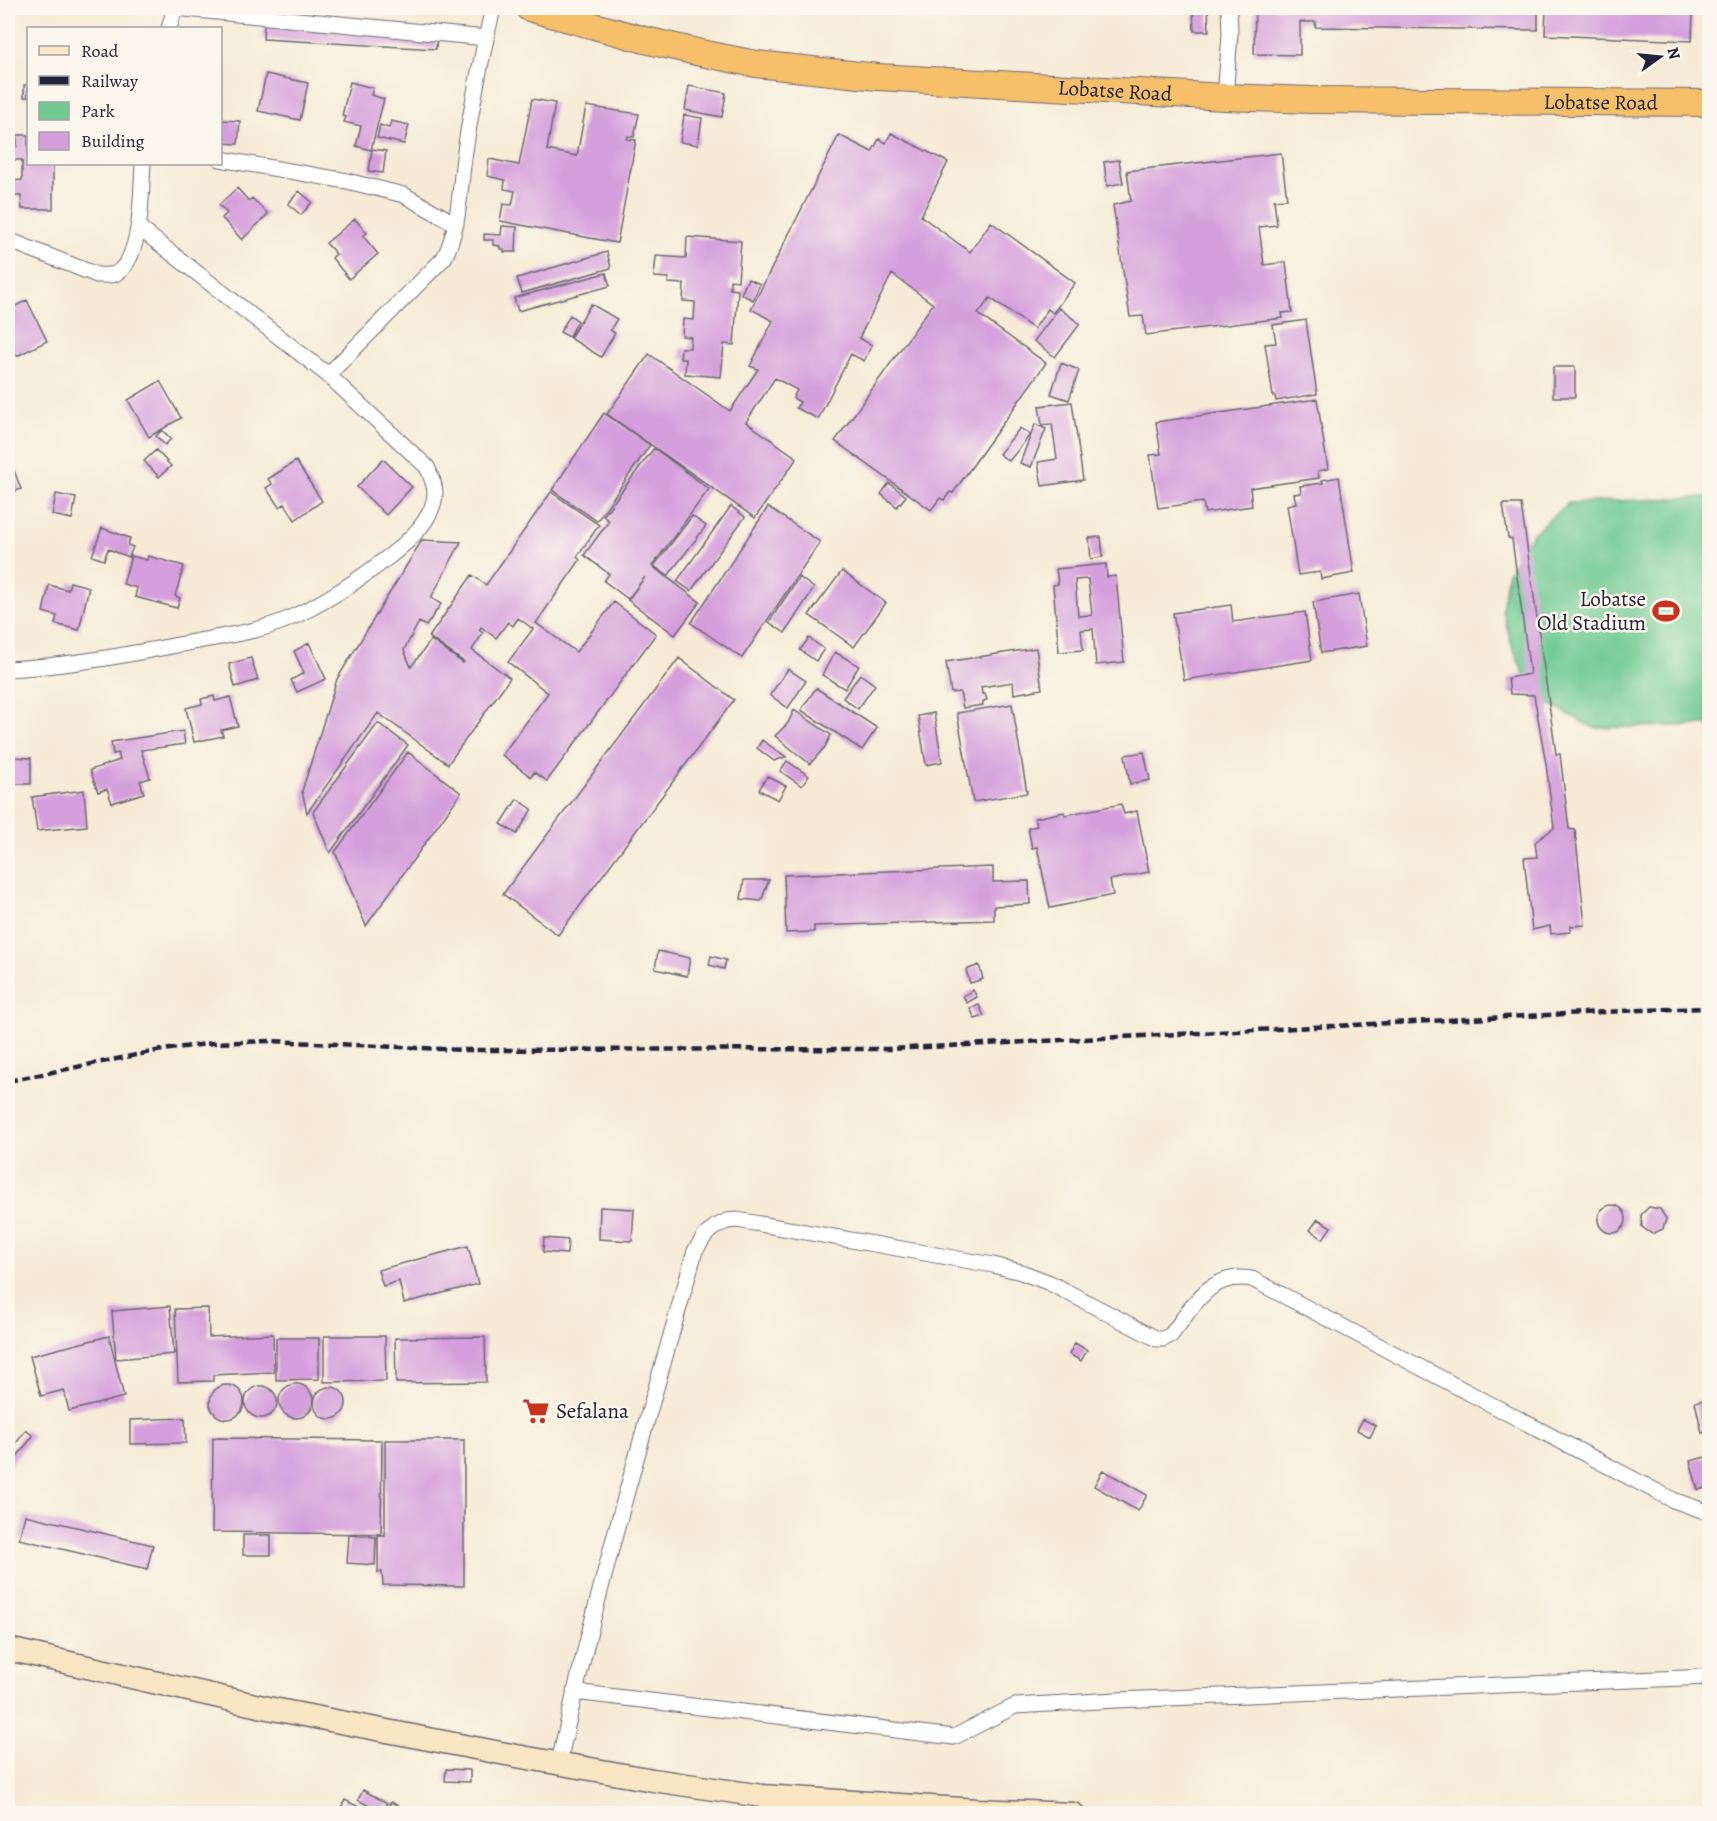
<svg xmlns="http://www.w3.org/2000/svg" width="1717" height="1821" font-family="Alegreya,serif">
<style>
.green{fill:#70ca92;stroke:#497666;stroke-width:1.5}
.building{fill:#d49fdc;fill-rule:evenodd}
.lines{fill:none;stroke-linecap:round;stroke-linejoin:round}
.minor-casing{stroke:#6d6872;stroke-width:17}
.secondary-casing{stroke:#6d6872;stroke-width:25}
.trunk-casing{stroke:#6d6872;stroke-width:28}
.minor{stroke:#fff;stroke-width:15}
.secondary{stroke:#fbe6c4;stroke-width:22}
.trunk{stroke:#f6c06b;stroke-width:26}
.rail{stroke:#22223b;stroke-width:4.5;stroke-dasharray:9 4.5;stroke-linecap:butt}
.labels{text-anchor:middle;stroke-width:5;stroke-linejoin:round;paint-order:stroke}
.street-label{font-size:21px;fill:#22223b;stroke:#fbf7ec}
.poi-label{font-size:21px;fill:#22223b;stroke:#fbf7ec;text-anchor:end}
</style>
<rect width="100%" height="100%" fill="#fbf7ec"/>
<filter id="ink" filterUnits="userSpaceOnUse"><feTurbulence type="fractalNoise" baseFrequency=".0167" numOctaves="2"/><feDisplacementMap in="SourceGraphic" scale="12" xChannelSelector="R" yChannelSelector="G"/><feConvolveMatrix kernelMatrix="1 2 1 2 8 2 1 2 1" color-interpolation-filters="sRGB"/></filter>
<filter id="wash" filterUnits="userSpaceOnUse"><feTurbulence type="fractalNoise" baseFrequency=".008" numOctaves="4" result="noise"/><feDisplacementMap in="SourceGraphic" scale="24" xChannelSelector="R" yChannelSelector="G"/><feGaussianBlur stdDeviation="1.35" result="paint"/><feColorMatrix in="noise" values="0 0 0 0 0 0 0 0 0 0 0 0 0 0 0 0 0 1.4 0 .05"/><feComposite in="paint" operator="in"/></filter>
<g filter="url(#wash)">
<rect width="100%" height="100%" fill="#f7ebd7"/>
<!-- green -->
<path class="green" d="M1709,497v228l-115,3 -60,-32 -21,-47 -11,-40 6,-37 25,-39 36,-30z"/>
<g id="blocks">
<!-- building -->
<path class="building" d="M1193,8h15l1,23h-15z
M1255,8h283v22l-223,-3 1,-5h-16v33l-46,-1z
M1546,8h147l-1,33 -147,-6z
M264,24l173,11 -1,14 -173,-10z
M266,74l42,9 -8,37 -42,-9z
M350,82l23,6 -2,7 13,4 -13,51 -15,-4 5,-20 -17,-4 2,-5 -4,-1z
M24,85h4v12h-4z
M689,86l37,7 -4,24 -37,-7z
M532,99l23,4 -8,47 30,6 9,-50 53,8 -5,23 -6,-1 -1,3 9,1 -19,103 -117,-22 3,-17 9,1 3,-14 -11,-2 1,-9 -18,-4 2,-17 30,6z
M684,115l18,3 -4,27 -18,-3z
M221,120l19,1 -2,23 -18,-1z
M391,121l18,4 -5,19 -27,-6 3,-13 9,3z
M891,133l57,29 -27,54 49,36 21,-30 84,61 -22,30 -5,-4 -14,20 -44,-31 -12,16 68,49 -93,130 -3,-1 -6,8 -4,-2 -9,12 -96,-69 98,-137 -41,-30 -33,64 13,7 -8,16 -13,-7 -33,65 -22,-11 4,-6 -7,-4 4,-8 -22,-12 -29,44 51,36 -42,60 -148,-104 42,-60 81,57 28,-42 -8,-3 23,-45 -22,-12 88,-174 33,17 7,-13 7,4z
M17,135h11v29h25v45h-31l-1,-13h-9v-15l10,-1v-20h-10l-1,-14h6z
M372,149l14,2 -3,22 -14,-2z
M1281,153l6,46 -13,1 3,25 -18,2 5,38 22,-3 6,50 -10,1 1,5 -137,17 -3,-19 -13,1 -17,-112 18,-4 -4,-30z
M1119,160l4,23 -16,3 -3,-24z
M237,188l12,13 3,-3 16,16 -26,26 -20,-22 5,-5 -8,-8z
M299,191l13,11 -11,13 -13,-11z
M355,219l12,14 -4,3 15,18 -29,25 -17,-21 4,-4 -10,-11z
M502,226l15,1 -1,25h-12v-3h-4v-3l-7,-1v-5h-9v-6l17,1z
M687,237l54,4 -3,40 -8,-1v9l8,1 -4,55 -10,-1 -3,33 -36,-3 1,-15h-6l1,-11h9l1,-11 -9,-1 1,-17 11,1 1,-18 -12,-1 1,-17 -16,-1 1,-5 -15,-1 2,-21 30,2z
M607,252l4,16 -89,25 -5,-15z
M606,273l4,13 -92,25 -4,-13z
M748,279l12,5 -7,16 -12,-6z
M27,300l20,41 -30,15 -9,-16v-30z
M591,304l26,15 -7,11 5,3 -14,24 -31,-19z
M1059,308l21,16 -25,33 -21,-16z
M570,315l8,6 -9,16 -9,-5z
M1306,320l11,74 -41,7 -1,-5h-2l-8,-52 11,-1 -3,-18z
M1061,363l18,7 -10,30 -18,-6z
M1553,367h22v30h-22z
M160,381l21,37 -32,19 -21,-37z
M1317,399l11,70 -10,2 1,7 -69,10 2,18 -47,7 -2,-11 -45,6 -8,-53 11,-1 -5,-32z
M1072,402l11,78 -41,6 -4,-24 19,-3 -5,-35 -10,1 -3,-19z
M604,413l46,32 -53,76 -45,-31z
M1035,424l11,5 -15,38 -11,-4z
M1020,428l10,7 -21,26 -10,-7z
M162,430l9,9 -6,6 -9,-9z
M654,448l55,41 -57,77 48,36 -25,33 -47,-35 17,-23 -17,22 -24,-18 5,-7 -25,-19 25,-34 -6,-5z
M156,450l15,16 -12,11 -15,-16z
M8,454l13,35 -13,5z
M383,459l29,28 -26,28 -29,-28z
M296,461l26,40 -27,19 -10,-16 -6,3 -13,-19 6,-4 -4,-5z
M1339,477l15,96 -33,6 -1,-7 -22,3 -11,-70 9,-2 -2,-9 7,-1 -1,-7 23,-3 -1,-3z
M889,483l17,13 -9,11 -16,-13z
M551,492l48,33 -22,32 3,3 -44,63 40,29 38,-50 42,32 -109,147 -13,-9 -3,5 -29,-22 46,-62 -40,-31 25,-33 -15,-11 -5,8 -5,-4 -12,16 -15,-11 -2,3 4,3 -11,17 38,28 -62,86 -70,-51 -71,100 -5,-22 35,-112 85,-139 39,2 -30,56 10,6 -15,22 -7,-4 -15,28 7,17 20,-27 32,23 1,-1 -35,-25 43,-62 14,10z
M56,494l20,4 -4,21 -20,-4z
M1503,504h18l35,250h4l9,75 6,1 10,95 -15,1v6l-19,2 -1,-8 -18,4 -8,-72 13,-1 -2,-15 19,-14 -8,-64 -12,-69 -24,-1 -2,-16 22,-4 -18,-135 -4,-1z
M731,506l14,11 -54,74 -14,-10z
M768,507l52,35 -78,116 -51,-35z
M692,516l14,10 -38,50 -14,-10z
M102,528l28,10 -2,7 5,2 -4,10 -21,-8 -4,11 -12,-4z
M1101,537l2,20 -12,2 -2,-21z
M131,556l16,4 1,-4 36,10 -9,30 5,2 -3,10 -42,-11 2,-9 -14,-4z
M1106,564l1,13 9,-1 8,86 -28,3 -3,-36 -12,1 2,20 -24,2 -6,-67 5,-1 -2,-15zM1088,579l4,36 -14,1 -3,-36z
M842,571l44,32 -32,44 -45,-32z
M799,577l15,11 -29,45 -16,-11z
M70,582l19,5 -10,43 -24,-6 2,-8 -14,-4 6,-27 19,5z
M1359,594l8,52 -46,7 -8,-51z
M1231,605l2,17 72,-10 7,48 -128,20 -11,-67z
M809,638l15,11 -8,12 -16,-11z
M309,643l17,36 -29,13 -6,-12 13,-7 -10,-22z
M1036,648l6,41 -28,5 -1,-12 -32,5 1,7h3l2,6 -4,1v4l-20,3 -3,-16 -9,1 -5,-31z
M835,652l24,14 -14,23 -23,-14z
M251,658l7,22 -23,7 -6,-23z
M679,658l55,42 -176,235 -55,-41z
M788,669l18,12 -18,27 -18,-13z
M860,674l15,11 -17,24 -15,-11z
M816,688l61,40 -15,22 -61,-40z
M214,696l1,5 15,-4 8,29 -17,4 2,6 -29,6 -8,-34 16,-4 -1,-5z
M1012,704l15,89 -54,9 -16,-89z
M794,710l37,25 -6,12 -15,17 -35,-28 13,-13z
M934,713l8,49 -16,3 -8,-49z
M378,723l30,22 -78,108 -17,-41z
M183,731l2,13 -44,6 9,28 -10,3 4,12 -32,10 -5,-14 -9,3 -8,-22 30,-10 -2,-7 -5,1 -2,-12z
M762,740l24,17 -12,4 -17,-13z
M408,752l53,41 -95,133 -31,-74z
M1144,752l6,28 -20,4 -5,-29z
M11,757l20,1v26h-21z
M787,761l22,15 -7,10 -22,-15z
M767,776l19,10 -8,14 -19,-10z
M84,790l3,36 -50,5 -5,-34z
M517,799l15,10 -15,25 -16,-10z
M1121,804l3,10 13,-3 12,61 -39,8 3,15 -63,13 -13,-61 -5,1 -4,-20 9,-2 -2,-8 29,-6 1,3z
M993,867v15l36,-1 1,23 -36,2v14l-180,6v6l-28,1 -2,-58z
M744,880h25l-8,21 -20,-2z
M658,951l32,7 -3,18 -32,-7z
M711,956l15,4 -2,9 -15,-4z
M979,965l4,14 -13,4 -4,-13z
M973,990l4,7 -10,6 -4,-7z
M979,1005l5,11 -9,3 -5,-11z
M1598 1219a14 14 0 1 1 28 0a14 14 0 1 1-28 0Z
M600,1207l34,2 -2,32 -33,-2z
M1649,1207l11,2 6,10 -3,10 -11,5 -10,-7 -1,-12z
M1318,1219l13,8 -8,12 -13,-9z
M544,1238l24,2 -1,14 -24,-2z
M468,1246l10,38 -74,19 -5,-22 -16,5 -5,-16z
M170,1306l4,48 -58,5 -4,-48z
M208,1308l1,29 64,-3 1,38 -61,3v6l-35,1 -3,-73z
M109,1336l15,61 -55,14 -5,-21 -23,6 -11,-40z
M324,1336h61l1,45 -62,1z
M485,1337l1,45 -90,1 -1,-45z
M276,1338h43v41l-43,1z
M1075,1343l12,7 -6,11 -12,-7z
M279 1401a17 17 0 1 1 34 0a17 17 0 1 1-34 0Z
M210 1402a17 17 0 1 1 34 0a17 17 0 1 1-34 0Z
M245 1402a16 16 0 1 1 32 0a16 16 0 1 1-32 0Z
M314 1403a16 16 0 1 1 32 0a16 16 0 1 1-32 0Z
M1710,1399v32l-8,2 -7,-31z
M185,1418l1,25 -56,1v-24z
M1363,1419l13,7 -6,11 -13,-7z
M26,1430l7,6 -25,32v-14z
M213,1438l169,2 -1,94 -169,-2z
M385,1440h79v146l-81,-1 -1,-13 -4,1v-38h7z
M1710,1456v31l-12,3 -8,-29z
M1103,1470l44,25 -9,16 -44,-25z
M25,1515l128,30 -6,24 -128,-30z
M243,1535h28v20h-28z
M349,1535l27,2 -1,28 -28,-2z
M446,1769l24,1v12l-25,-1z
M363,1790l24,13 -5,10 -24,-13z
M345,1800l12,6 -4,8 -12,-6z
M391,1802l23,12 -29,-2z"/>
</g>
</g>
<g filter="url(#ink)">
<use href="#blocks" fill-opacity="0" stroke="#6d6872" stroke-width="1.5"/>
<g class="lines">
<defs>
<path id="minor" d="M175,8l311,30
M169,28l6,-20
M1225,97l5,-63 -1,-26
M220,159l127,22 57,14 52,29
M8,240l89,35c6,0 12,1 18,-1 28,-14 26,-84 28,-110
M328,375l116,-117c17,-33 15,-70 21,-107 7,-48 17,-96 28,-143
M8,669c62,-3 123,-15 185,-27 31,-6 64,-10 93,-22 39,-17 72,-39 105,-65 18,-14 43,-36 44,-62 0,-9 -4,-17 -8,-26l-99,-92 -190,-148
M574,1692l380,45 61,-31 101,-6 594,-23
M559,1763c37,-173 88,-342 136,-512l9,-14 11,-10 12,-6 10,-1 256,45 28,7 29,11 107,56h6l8,-4c22,-28 38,-64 81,-56l421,221 37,13"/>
<path id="secondary" d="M8,1649l260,59 243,47 142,25 109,16 215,14 96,4"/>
<g id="trunk">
<path id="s1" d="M529,8l116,32 56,13 55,11 122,13 347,20 86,3 399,3"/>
</g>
</defs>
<!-- minor casing -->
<use href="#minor" class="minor-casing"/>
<!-- secondary casing -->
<use href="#secondary" class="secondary-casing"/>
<!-- trunk casing -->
<use href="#trunk" class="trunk-casing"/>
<!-- minor -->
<use href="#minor" class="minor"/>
<!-- secondary -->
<use href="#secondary" class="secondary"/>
<!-- trunk -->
<use href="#trunk" class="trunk"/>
<!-- rail -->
<path class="rail" d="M8,1081l148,-30 57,-8 58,-2 192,9 427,-1 752,-39 68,-2"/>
</g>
</g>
<!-- icons -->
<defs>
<symbol id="stadium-bare" viewBox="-9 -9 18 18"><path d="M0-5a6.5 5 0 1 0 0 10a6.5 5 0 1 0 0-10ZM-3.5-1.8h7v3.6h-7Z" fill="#c8321e" stroke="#fbf7ec" stroke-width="2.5" paint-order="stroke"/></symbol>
<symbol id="supermarket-bare" viewBox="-9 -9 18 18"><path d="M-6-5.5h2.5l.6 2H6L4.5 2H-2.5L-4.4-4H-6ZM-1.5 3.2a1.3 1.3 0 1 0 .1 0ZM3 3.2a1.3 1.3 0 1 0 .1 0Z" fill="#c8321e" stroke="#fbf7ec" stroke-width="2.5" paint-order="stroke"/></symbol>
</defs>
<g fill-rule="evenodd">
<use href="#stadium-bare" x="1647" y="592" width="38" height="38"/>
<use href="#supermarket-bare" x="517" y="1392" width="38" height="38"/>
</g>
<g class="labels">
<!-- street labels -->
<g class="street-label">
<text dy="7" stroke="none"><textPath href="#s1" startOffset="594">Lobatse Road</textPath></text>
<text dy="7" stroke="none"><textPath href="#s1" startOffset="1080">Lobatse Road</textPath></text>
</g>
<!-- poi labels -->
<g class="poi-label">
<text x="1646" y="606">Lobatse<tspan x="1646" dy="24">Old Stadium</tspan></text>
<text x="556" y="1418" text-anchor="start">Sefalana</text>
</g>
</g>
<!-- margin -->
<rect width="1717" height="1821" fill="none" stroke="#fbf7ec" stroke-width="30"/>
<!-- legend -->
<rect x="27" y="27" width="195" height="138" fill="#fbf7ec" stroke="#a4a2a5" stroke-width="1.5"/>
<rect x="39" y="46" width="30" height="9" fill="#fbe6c4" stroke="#a4a2a5" stroke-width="1.5"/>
<text x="81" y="57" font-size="18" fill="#22223b">Road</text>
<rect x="39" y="76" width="30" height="9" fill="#22223b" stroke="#a4a2a5" stroke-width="1.5"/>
<text x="81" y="87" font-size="18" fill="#22223b">Railway</text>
<rect x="39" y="102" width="30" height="18" fill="#70ca92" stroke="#a4a2a5" stroke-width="1.5"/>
<text x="81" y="117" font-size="18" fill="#22223b">Park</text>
<rect x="39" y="132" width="30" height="18" fill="#d49fdc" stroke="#a4a2a5" stroke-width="1.5"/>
<text x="81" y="147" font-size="18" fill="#22223b">Building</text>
<!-- north arrow -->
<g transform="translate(1660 57) rotate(75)" stroke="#fbf7ec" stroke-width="4.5" paint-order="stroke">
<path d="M0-4.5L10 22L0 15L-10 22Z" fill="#22223b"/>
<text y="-9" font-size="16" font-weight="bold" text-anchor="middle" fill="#22223b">N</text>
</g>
</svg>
